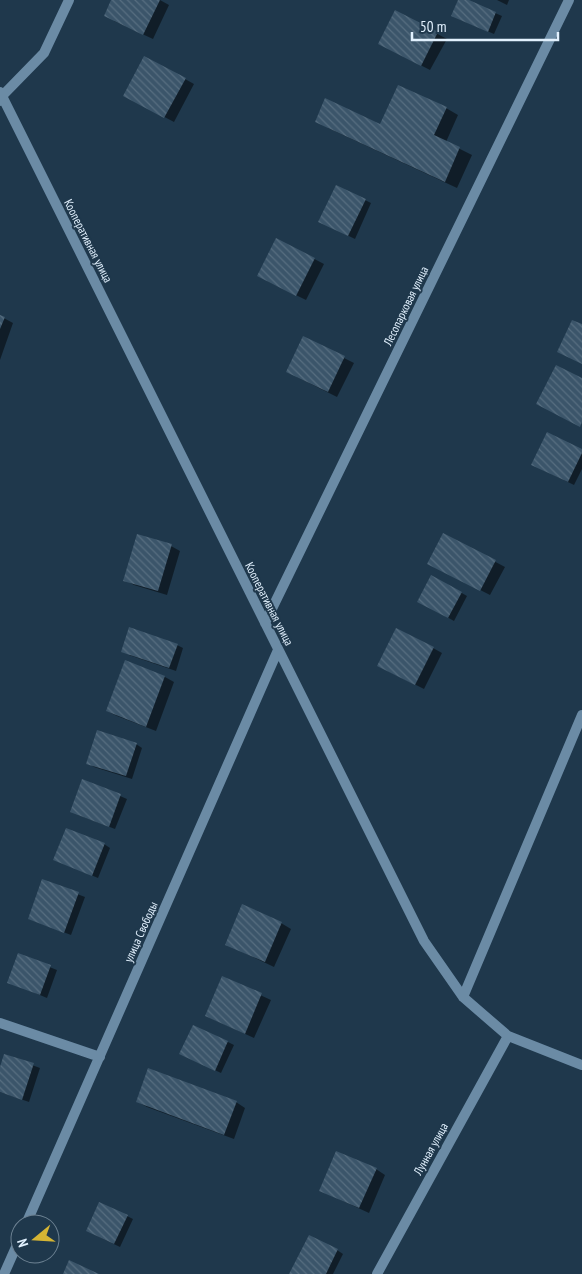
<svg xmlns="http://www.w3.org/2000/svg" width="582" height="1274" font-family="'PT Sans Narrow',sans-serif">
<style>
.shadow{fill:#0007}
.building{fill:url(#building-back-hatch)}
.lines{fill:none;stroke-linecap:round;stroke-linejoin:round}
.street{stroke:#6b8ba5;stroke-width:10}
.labels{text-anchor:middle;stroke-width:4;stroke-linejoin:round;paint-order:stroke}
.street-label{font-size:12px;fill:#e2f1fe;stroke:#1f384c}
</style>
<defs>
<pattern id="building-back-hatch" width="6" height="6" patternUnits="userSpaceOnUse" patternTransform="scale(1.25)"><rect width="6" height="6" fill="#3b556a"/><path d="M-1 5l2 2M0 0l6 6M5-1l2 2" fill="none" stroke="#576e80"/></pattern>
</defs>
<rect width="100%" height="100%" fill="#1f384c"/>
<!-- shadow -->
<path class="shadow" d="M113,0h47l9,5 -16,34 -39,-18z
M459,0h6l37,16 -8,18 -35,-15z
M497,0h12l-2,5z
M396,12l51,27 -17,31 -41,-21z
M185,79l9,5 -20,38 -40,-21z
M446,108l12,7 -12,27 26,13 -15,33 -129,-60 53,-3z
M365,200l6,3 -16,36 -29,-14z
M276,239l48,25 -18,36 -39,-19z
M0,316l13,7 -13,37z
M304,338l50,25 -17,34 -40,-20z
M582,450v19l-8,16 -35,-17z
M443,534l62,33 -15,28 -53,-27z
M171,546l9,5 -13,44 -33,-10 -9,-5z
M432,576l35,20 -13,25 -36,-20z
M177,645l6,3 -7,23 -47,-16z
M433,648l9,5 -18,36 -36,-18z
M125,662l40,15 9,5 -18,49 -39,-15 -10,-5z
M136,744l6,4 -10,31 -38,-12 -6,-4z
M83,780l44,19 -12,30 -37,-14z
M104,844l6,4 -12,30 -43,-18z
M43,881l42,16 -14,38 -42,-16z
M281,923l10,6 -17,38 -48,-23z
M19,955l38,15 -10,28 -38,-16z
M223,978l48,22 -17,38 -48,-22z
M228,1042l6,3 -13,28 -34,-16z
M5,1055l35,13 -11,34 -29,-10v-21z
M138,1102h98l9,6 -11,31 -87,-32z
M376,1169l9,6 -16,38 -48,-22z
M127,1216l6,3 -13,28 -27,-13z
M337,1250l6,4 -10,20h-42z"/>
<!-- building -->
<path class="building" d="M111,0h49l-17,35 -39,-19z
M458,0h11l27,12 -8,20 -37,-16z
M395,10l43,22 -17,34 -43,-22z
M144,56l42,22 -22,40 -41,-22z
M398,85l49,22 -13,28 26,12 -15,35 -130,-60 10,-24 55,26z
M336,185l30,14 -18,37 -30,-14z
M276,238l39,20 -19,38 -39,-20z
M0,315l5,2 -5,12z
M572,320l10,4v40l-25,-12z
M303,336l42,20 -17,36 -42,-20z
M556,365l26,13v44l-2,5 -44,-23z
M547,432l35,17v4l-14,29 -37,-17z
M443,533l53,27 -16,31 -53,-27z
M137,534l35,10 -14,47 -35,-10z
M431,575l31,17 -14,26 -31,-16z
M129,627l49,17 -9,24 -48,-16z
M396,628l38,19 -19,38 -38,-19z
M125,660l40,16 -19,51 -40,-16z
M97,730l40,13 -11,33 -40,-12z
M82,779l39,15 -12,33 -39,-15z
M66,828l39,15 -13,33 -39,-16z
M42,879l37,13 -15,41 -36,-14z
M242,904l40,18 -17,40 -40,-17z
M18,953l33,12 -11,30 -33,-12z
M222,976l40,17 -17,41 -40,-18z
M193,1025l35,16 -13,30 -36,-17z
M4,1054l30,9 -12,37 -22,-8v-25z
M148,1068l89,33 -13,34 -88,-33z
M336,1151l41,17 -18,40 -40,-17z
M99,1202l29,13 -14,29 -28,-13z
M309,1235l29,14 -12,25h-37z
M69,1260l30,14h-36z"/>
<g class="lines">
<!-- street -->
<path class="street" d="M0,92l424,849 39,56 45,39 74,29
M0,101l2,-5 42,-43 25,-53
M265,623l304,-623
M463,997l119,-282
M0,1023l100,34
M26,1224l252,-574
M4,1274l16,-36
M377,1274l131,-238"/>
</g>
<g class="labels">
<!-- street labels -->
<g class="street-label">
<text transform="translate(88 241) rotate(63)" y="4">Кооперативная улица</text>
<text transform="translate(406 306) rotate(-64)" y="4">Лесопарковая улица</text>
<text transform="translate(269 604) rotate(63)" y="4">Кооперативная улица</text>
<text transform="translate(141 932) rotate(-66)" y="4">улица Свободы</text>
<text transform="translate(431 1149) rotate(-61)" y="4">Лунная улица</text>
</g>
</g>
<!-- north arrow -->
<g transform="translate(35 1239) rotate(252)"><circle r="24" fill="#1f384c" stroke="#6d8293"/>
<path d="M0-4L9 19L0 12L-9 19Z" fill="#d5b534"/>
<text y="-8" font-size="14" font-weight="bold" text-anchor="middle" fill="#e2f1fe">N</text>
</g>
<!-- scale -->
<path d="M412 32v8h146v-8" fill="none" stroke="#e2f1fe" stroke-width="2.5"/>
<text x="420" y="32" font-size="15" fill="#e2f1fe" stroke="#1f384c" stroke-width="4" paint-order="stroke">50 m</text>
</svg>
